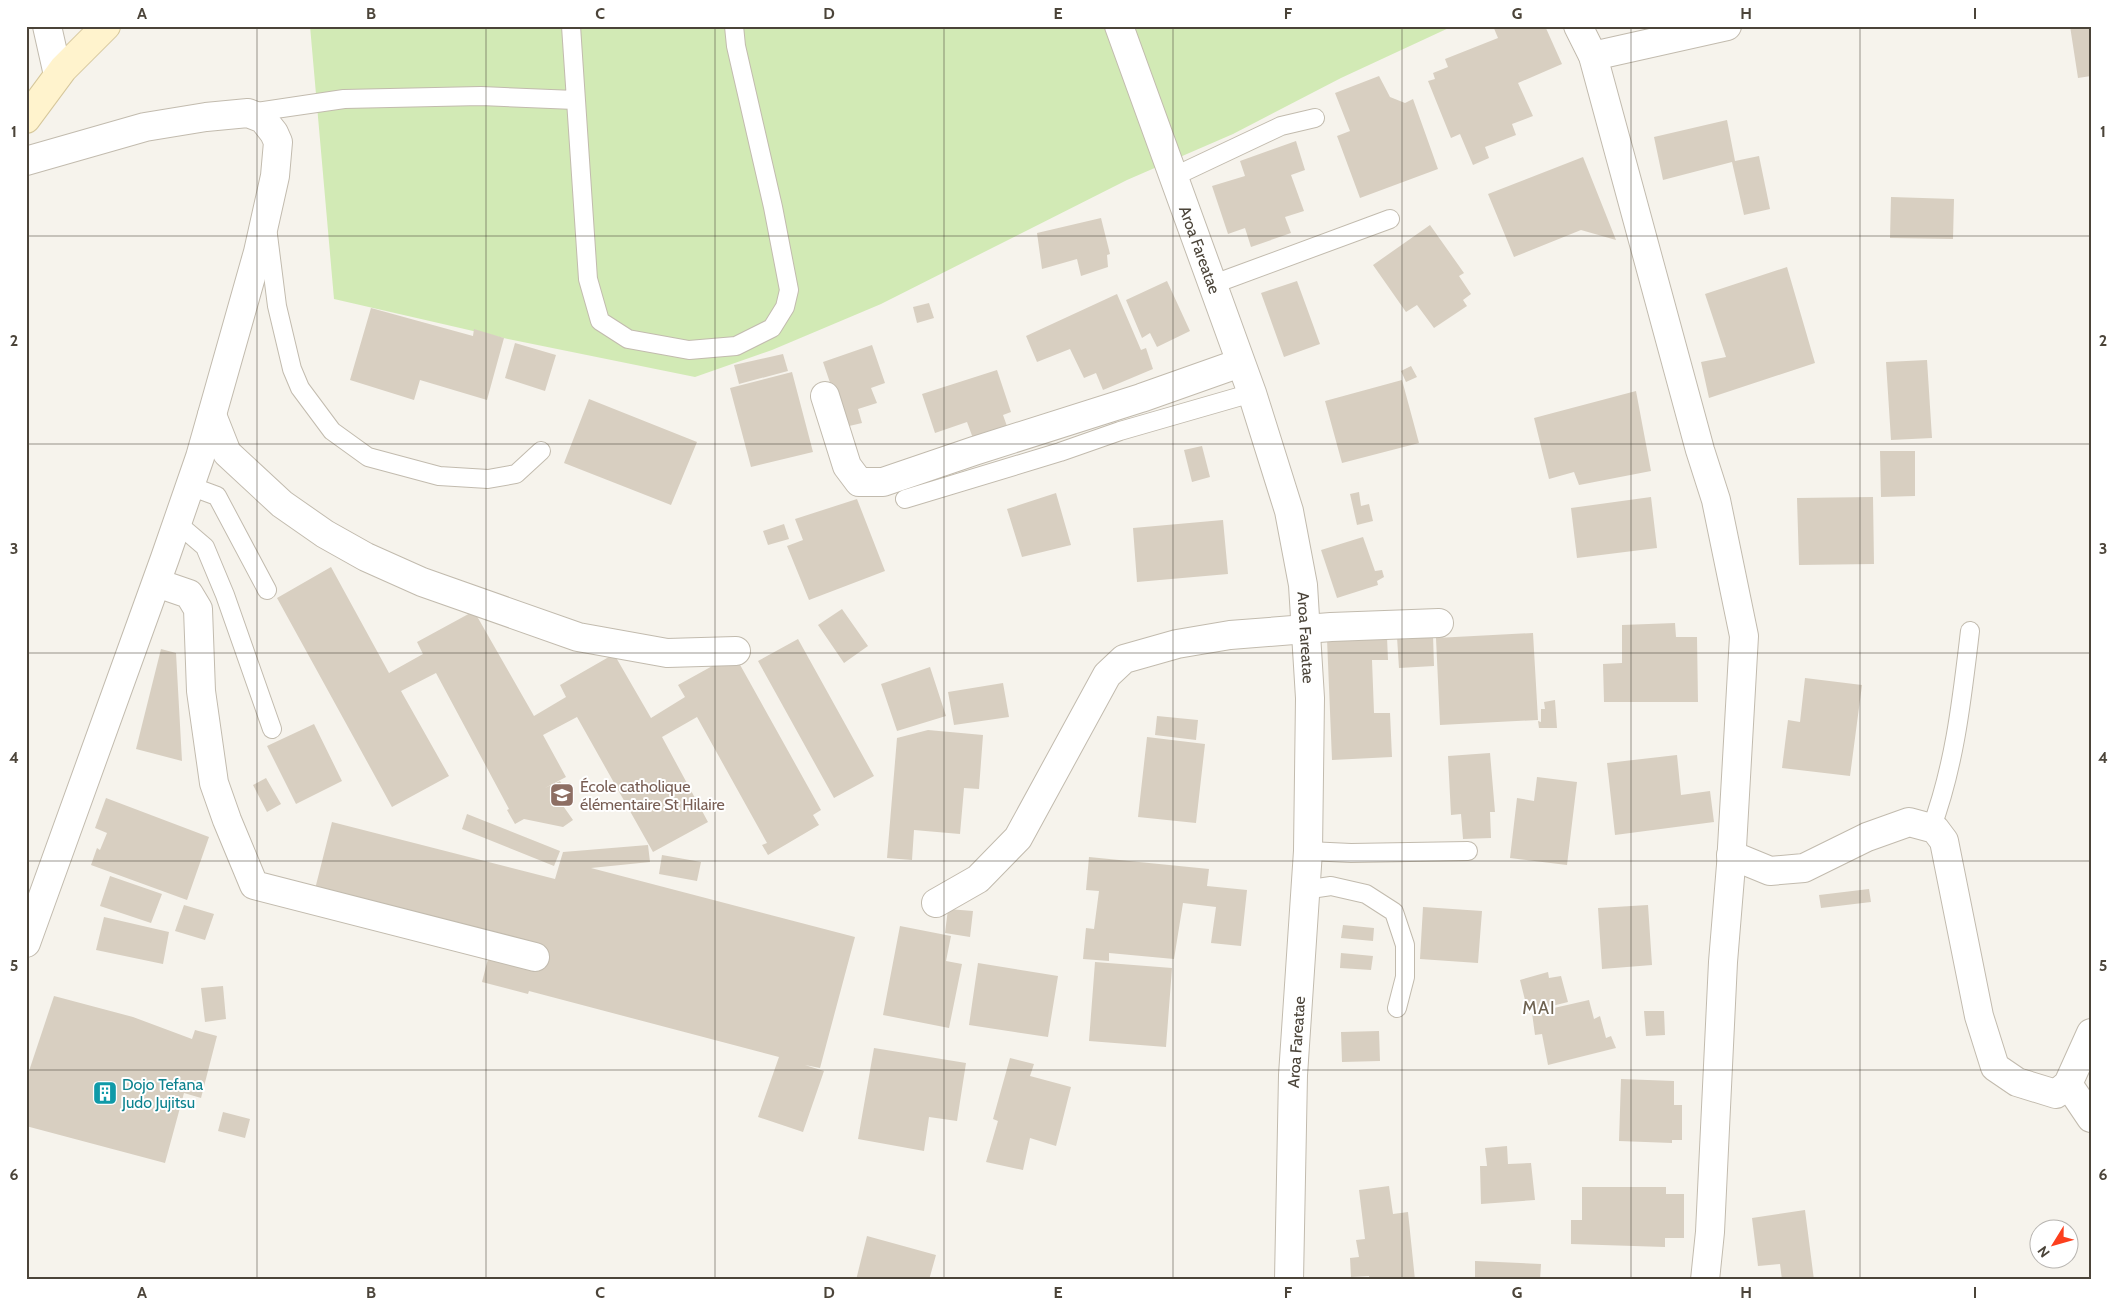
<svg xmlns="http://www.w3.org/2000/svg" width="2117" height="1306" font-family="Cabin,sans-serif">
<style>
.green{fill:#d2eab5}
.building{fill:#d8cfc1}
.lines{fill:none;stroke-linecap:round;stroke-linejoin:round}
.lane-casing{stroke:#c2bbae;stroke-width:20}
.street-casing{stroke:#c2bbae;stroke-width:30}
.secondary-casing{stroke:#d6c79b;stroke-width:30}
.lane{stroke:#fff;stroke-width:18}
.street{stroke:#fff;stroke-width:28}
.secondary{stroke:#fff3cd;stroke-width:28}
.grid{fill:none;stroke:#4b4439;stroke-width:1;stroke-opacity:0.55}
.labels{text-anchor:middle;stroke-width:4;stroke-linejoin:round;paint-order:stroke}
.street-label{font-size:16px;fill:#4b4439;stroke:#fff}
.education-label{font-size:16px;fill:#785e54;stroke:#fff;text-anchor:start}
.culture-label{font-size:16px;fill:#0d838f;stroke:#fff;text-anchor:start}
.neighbourhood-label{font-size:18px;letter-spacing:1px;fill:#6e6250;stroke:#fff}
.neatline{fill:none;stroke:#4b4439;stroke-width:2}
.grid-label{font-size:16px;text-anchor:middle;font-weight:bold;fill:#4b4439}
</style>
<rect width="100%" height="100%" fill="#f6f3ec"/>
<!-- green -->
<path class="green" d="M310,26h1143l-112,52 -108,56 -106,46 -246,124 -109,46 -77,27 -187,-38 -174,-40z"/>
<!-- building -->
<path class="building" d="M1493,26h52l17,38 -44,19 15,33 -21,8 4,11 -31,12 4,11 -16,7 -13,-31 -9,4 -23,-57 7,-2 -2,-6 15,-6 -3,-8 53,-21z
M2070,26h21v50l-13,2z
M1379,76l11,21 15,6 8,-4 25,70 -78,29 -23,-62 13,-5 -15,-38z
M1727,120l8,41 24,-5 11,53 -26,6 -12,-53 -69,18 -9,-43z
M1296,141l9,29 -14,5 13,36 -19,6 6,16 -40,14 -6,-19 -17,6 -16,-48 33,-10 -5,-15z
M1583,157l33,83 -35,-10 -67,27 -26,-63z
M1891,197l63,2 -1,40 -63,-1z
M1101,218l9,36 -3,1 1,12 -27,9 -4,-17 -35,10 -5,-36z
M1430,225l34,48 -5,3 12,18 -8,6 4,6 -33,22 -17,-23 -11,7 -33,-47z
M1787,267l28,96 -106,35 -8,-36 25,-5 -21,-63z
M1167,281l23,50 -33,16 -7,-14 -8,5 -16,-38z
M1297,281l23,63 -36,13 -23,-64z
M1117,294l24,56 5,-2 7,21 -50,21 -7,-17 -12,5 -14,-29 -33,13 -11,-26z
M929,303l5,15 -17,5 -4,-16z
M371,308l102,28 1,-7 30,9 -17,62 -67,-20 -6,20 -64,-20z
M515,343l41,12 -11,36 -40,-13z
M872,345l13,38 -14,5 6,15 -19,6 4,14 -17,4 -22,-65z
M783,354l5,17 -49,13 -5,-19z
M1927,360l5,78 -41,2 -5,-78z
M1411,366l6,11 -11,5 -5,-11z
M997,370l14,42 -8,3 5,14 -34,12 -7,-19 -32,11 -13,-39z
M792,372l21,80 -62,15 -21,-79z
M1402,380l17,63 -77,20 -17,-62z
M1636,391l15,80 -72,14 -5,-13 -25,7 -15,-61z
M589,399l108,43 -26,63 -107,-42z
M1202,446l8,31 -18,5 -8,-32z
M1880,451h35v45l-34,1z
M1359,492l2,14 8,-2 4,17 -16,4 -7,-31z
M1056,493l15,52 -49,12 -15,-48z
M1651,497l6,51 -80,10 -6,-50z
M1873,497l1,67 -75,1 -2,-67z
M857,499l28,72 -76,29 -22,-54 16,-6 -8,-21z
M1223,520l5,54 -91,8 -4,-54z
M784,524l5,15 -21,6 -5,-14z
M1363,537l12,34 7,-1 2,7 -7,4 1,4 -41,13 -16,-48z
M331,567l58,106 34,-19 -6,-12 57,-31 60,105 32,-19 -6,-12 54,-31 37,64 34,-21 -7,-12 56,-31 87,156 -8,5 6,10 -51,30 -6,-10 5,-2 -70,-126 -35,20 46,85 -55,30 -76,-135 -34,18 23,42 -21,11 15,-7 8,14 -9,5 14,20 -10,7 -39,-8 -9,5 -8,-14 2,-1 -73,-136 -35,18 48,85 -57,31 -115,-209z
M842,609l26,37 -24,17 -26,-38z
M1675,623l1,14h21l1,65h-94l-1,-38 19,-1v-38z
M1533,633l5,87 -98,5 -4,-87z
M1433,635l1,31 -35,2 -2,-31z
M1387,637l1,23h-16l2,53h16l2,44 -60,3 -5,-121z
M798,639l76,137 -40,22 -76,-137z
M161,649l15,4 6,108 -46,-12z
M930,667l16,49 -49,15 -16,-47z
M1805,678l57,7 -12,91 -68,-8 6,-48 12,2z
M1003,683l6,34 -55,8 -6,-33z
M1555,700l2,28h-18l-1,-7 3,1v-13h4l-1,-7z
M1157,716l41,4 -2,20 -41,-5z
M314,724l28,57 -46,23 -29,-58z
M928,730l55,5 -4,54 -15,-1 -4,46 -46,-4 -2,30 -25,-2 10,-120z
M1147,737l58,7 -9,79 -58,-6z
M1490,753l5,59h-5l1,26 -28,1 -2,-25 -10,1 -3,-59z
M1677,755l4,40 29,-4 4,31 -99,13 -8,-72z
M1537,777l40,5 -10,83 -57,-7 7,-60 17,3z
M266,778l15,26 -14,8 -14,-27z
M106,798l103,39 -22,63 -96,-35 6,-17 3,2 7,-17 -12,-5z
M467,814l93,37 -6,15 -92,-37z
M332,822l223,57 8,-27 85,-7 2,17 -59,6 264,69 -35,131 -15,-3 19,6 -21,61 -45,-15 21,-60 -250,-66 -1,3 -46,-12 7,-27 -174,-66z
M662,855l39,7 -4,19 -38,-7z
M1089,857l120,12 -2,17 40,4 -6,56 -30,-3 5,-36 -33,-4 -9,56 -65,-6v8l-26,-2 3,-31 8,1 5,-38 -13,-1z
M110,876l52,18 -11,29 -51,-17z
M1869,889l2,13 -50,6 -2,-13z
M184,905l30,9 -9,26 -30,-9z
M1648,905l4,60 -50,4 -4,-61z
M1423,907l59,4 -4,52 -58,-4z
M948,909l25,2 -3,26 -25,-4z
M104,917l65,15 -6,32 -67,-14z
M1343,925l31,3 -1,13 -32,-3z
M900,926l51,10 -5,25 16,3 -13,64 -66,-13z
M1341,953l32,3 -2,14 -31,-2z
M1095,962l77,6 -6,79 -77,-6z
M978,963l80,13 -10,61 -79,-12z
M1548,972l1,6 12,-2 7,26 -40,10 -8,-32z
M223,986l3,33 -21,3 -4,-34z
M54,996l79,21 59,22 3,-9 22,6 -16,62 -17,-5 -19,70 -139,-37v-46z
M1589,1000l5,19 6,-3 6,22 5,-2 5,12 -68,17 -6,-31 -7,1 -3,-22z
M1644,1011h20l1,24 -19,1z
M1379,1031l1,30 -38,1 -1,-30z
M874,1048l92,15 -9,58 -28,-4 -5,34 -66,-12z
M1010,1058l24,6 -4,12 41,11 -15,59 -26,-8 -7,32 -37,-8 12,-41 -5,-2z
M1621,1079l53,2v24h8v35h-10v3l-53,-2z
M223,1112l27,7 -5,19 -27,-7z
M1507,1146l1,18 23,-1 4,37 -54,4 -1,-38h7l-2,-18z
M1389,1186l4,28 15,-2 7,68h-45l-1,-4 -18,1 -1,-19 9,-1 -3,-17 9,-1 -6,-49z
M1582,1187h84v7h18v44h-19v9l-94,-3v-24h11z
M1805,1210l9,70h-32l-2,-16 -22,2 -6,-48z
M867,1236l69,19 -7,25h-73z
M1475,1261l66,3 -1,16h-65z"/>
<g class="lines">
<defs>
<path id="lane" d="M571,26l17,253 12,42 28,18 61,11 47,-4 36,-18 13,-21 4,-17 -16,-83 -37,-161 -2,-20
M249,113l95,-14 137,-3 94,4
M1173,177l108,-51 34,-8
M268,235l9,71 15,63 8,19 32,43 36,26 71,19 49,3 28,-5 25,-23
M1214,284l176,-65
M190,486l27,10 50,94
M905,499l155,-47 60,-21 132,-38
M177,523l28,24 20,48 47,134
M1931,829c24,-64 31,-131 39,-198
M1308,851l43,2 117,-2
M1304,890l27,-4 35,8 28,18 11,33v32l-8,31"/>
<g id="street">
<path d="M47,26l11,49"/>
<path id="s1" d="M1119,26l133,367 37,118 14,74 7,113 -2,153 -15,224 -4,205"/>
<path d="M1578,26l15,30 107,394 16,50 28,136 -13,229 -8,97 -13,270 -5,48"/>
<path d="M1593,56l134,-30"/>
<path d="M26,161l119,-34 61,-10 42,-4 15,6 11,14 4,9 -3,34 -17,76 -58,205 -35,101 -139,385"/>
<path d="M825,396l22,70 12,16h24l91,-31 167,-53 99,-35"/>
<path d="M212,415l15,38 55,51 43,30 41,23 56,25 156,55 89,16 69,-2"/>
<path d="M157,583l32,11 9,15 3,82 13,92 13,37 27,65 281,72"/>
<path d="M1731,855l39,16 34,-3 63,-31 42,-15 26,7 9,12 35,175 16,51 22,15 39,12 12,-10 23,-51"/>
<path d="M936,903l42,-24 40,-41 89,-163 17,-16 53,-15 53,-9 101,-8 108,-4"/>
<path d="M2068,1084l23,34"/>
</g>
<path id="secondary" d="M26,119l37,-50 43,-43"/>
</defs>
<!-- lane casing -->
<use href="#lane" class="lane-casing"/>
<!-- street casing -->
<use href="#street" class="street-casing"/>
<!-- secondary casing -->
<use href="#secondary" class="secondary-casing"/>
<!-- lane -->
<use href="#lane" class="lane"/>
<!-- street -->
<use href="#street" class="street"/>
<!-- secondary -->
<use href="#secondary" class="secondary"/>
</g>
<!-- grid -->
<path class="grid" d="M257,26v1254M486,26v1254M715,26v1254M944,26v1254M1173,26v1254M1402,26v1254M1631,26v1254M1860,26v1254M26,236h2065M26,444h2065M26,653h2065M26,861h2065M26,1070h2065"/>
<!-- icons -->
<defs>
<symbol id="school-square" viewBox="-11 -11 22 22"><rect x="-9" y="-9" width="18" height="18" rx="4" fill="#8d6e63" stroke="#fff"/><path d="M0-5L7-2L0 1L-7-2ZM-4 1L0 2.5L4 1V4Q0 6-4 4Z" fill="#fff"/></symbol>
<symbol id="building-square" viewBox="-11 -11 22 22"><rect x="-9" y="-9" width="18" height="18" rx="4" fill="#0f9aa8" stroke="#fff"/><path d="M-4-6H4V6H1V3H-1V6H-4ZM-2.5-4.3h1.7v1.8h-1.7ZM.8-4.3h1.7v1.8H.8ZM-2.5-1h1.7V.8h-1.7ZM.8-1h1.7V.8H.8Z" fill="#fff"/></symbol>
</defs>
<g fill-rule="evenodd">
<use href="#school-square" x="548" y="781" width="28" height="28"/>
<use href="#building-square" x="91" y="1079" width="28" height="28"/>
</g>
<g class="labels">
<!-- street labels -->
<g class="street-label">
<text dy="6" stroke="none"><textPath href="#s1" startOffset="238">Aroa Fareatae</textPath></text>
<text dy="6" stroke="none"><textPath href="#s1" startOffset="642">Aroa Fareatae</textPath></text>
<text transform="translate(1296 1042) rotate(-86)" y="6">Aroa Fareatae</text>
</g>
<!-- education labels -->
<g class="education-label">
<text x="580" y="792">École catholique<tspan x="580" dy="18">élémentaire St Hilaire</tspan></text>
</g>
<!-- culture labels -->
<g class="culture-label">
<text x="122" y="1090">Dojo Tefana<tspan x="122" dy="18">Judo Jujitsu</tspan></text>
</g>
<!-- neighbourhood labels -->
<g class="neighbourhood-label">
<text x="1539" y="1014">MAI</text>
</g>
</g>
<!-- border -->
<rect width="2117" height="1306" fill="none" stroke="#ffffff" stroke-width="55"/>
<!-- north arrow -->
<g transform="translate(2054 1244) rotate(233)"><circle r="24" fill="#ffffff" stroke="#b7b4b0"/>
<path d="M0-4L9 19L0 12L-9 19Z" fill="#fc3f1d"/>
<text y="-8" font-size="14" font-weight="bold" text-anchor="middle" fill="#4b4439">N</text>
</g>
<rect x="28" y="28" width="2062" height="1250" class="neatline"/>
<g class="grid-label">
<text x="142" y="19">A</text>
<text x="371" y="19">B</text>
<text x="600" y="19">C</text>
<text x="829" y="19">D</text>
<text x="1058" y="19">E</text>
<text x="1288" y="19">F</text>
<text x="1517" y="19">G</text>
<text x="1746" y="19">H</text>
<text x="1975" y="19">I</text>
<text x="14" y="137">1</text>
<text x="2103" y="137">1</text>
<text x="14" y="346">2</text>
<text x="2103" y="346">2</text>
<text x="14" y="554">3</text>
<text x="2103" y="554">3</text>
<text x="14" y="763">4</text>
<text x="2103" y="763">4</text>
<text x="14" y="971">5</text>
<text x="2103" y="971">5</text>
<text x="14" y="1180">6</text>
<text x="2103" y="1180">6</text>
<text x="142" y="1298">A</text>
<text x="371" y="1298">B</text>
<text x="600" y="1298">C</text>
<text x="829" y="1298">D</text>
<text x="1058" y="1298">E</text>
<text x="1288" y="1298">F</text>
<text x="1517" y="1298">G</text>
<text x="1746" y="1298">H</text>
<text x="1975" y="1298">I</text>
</g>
</svg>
